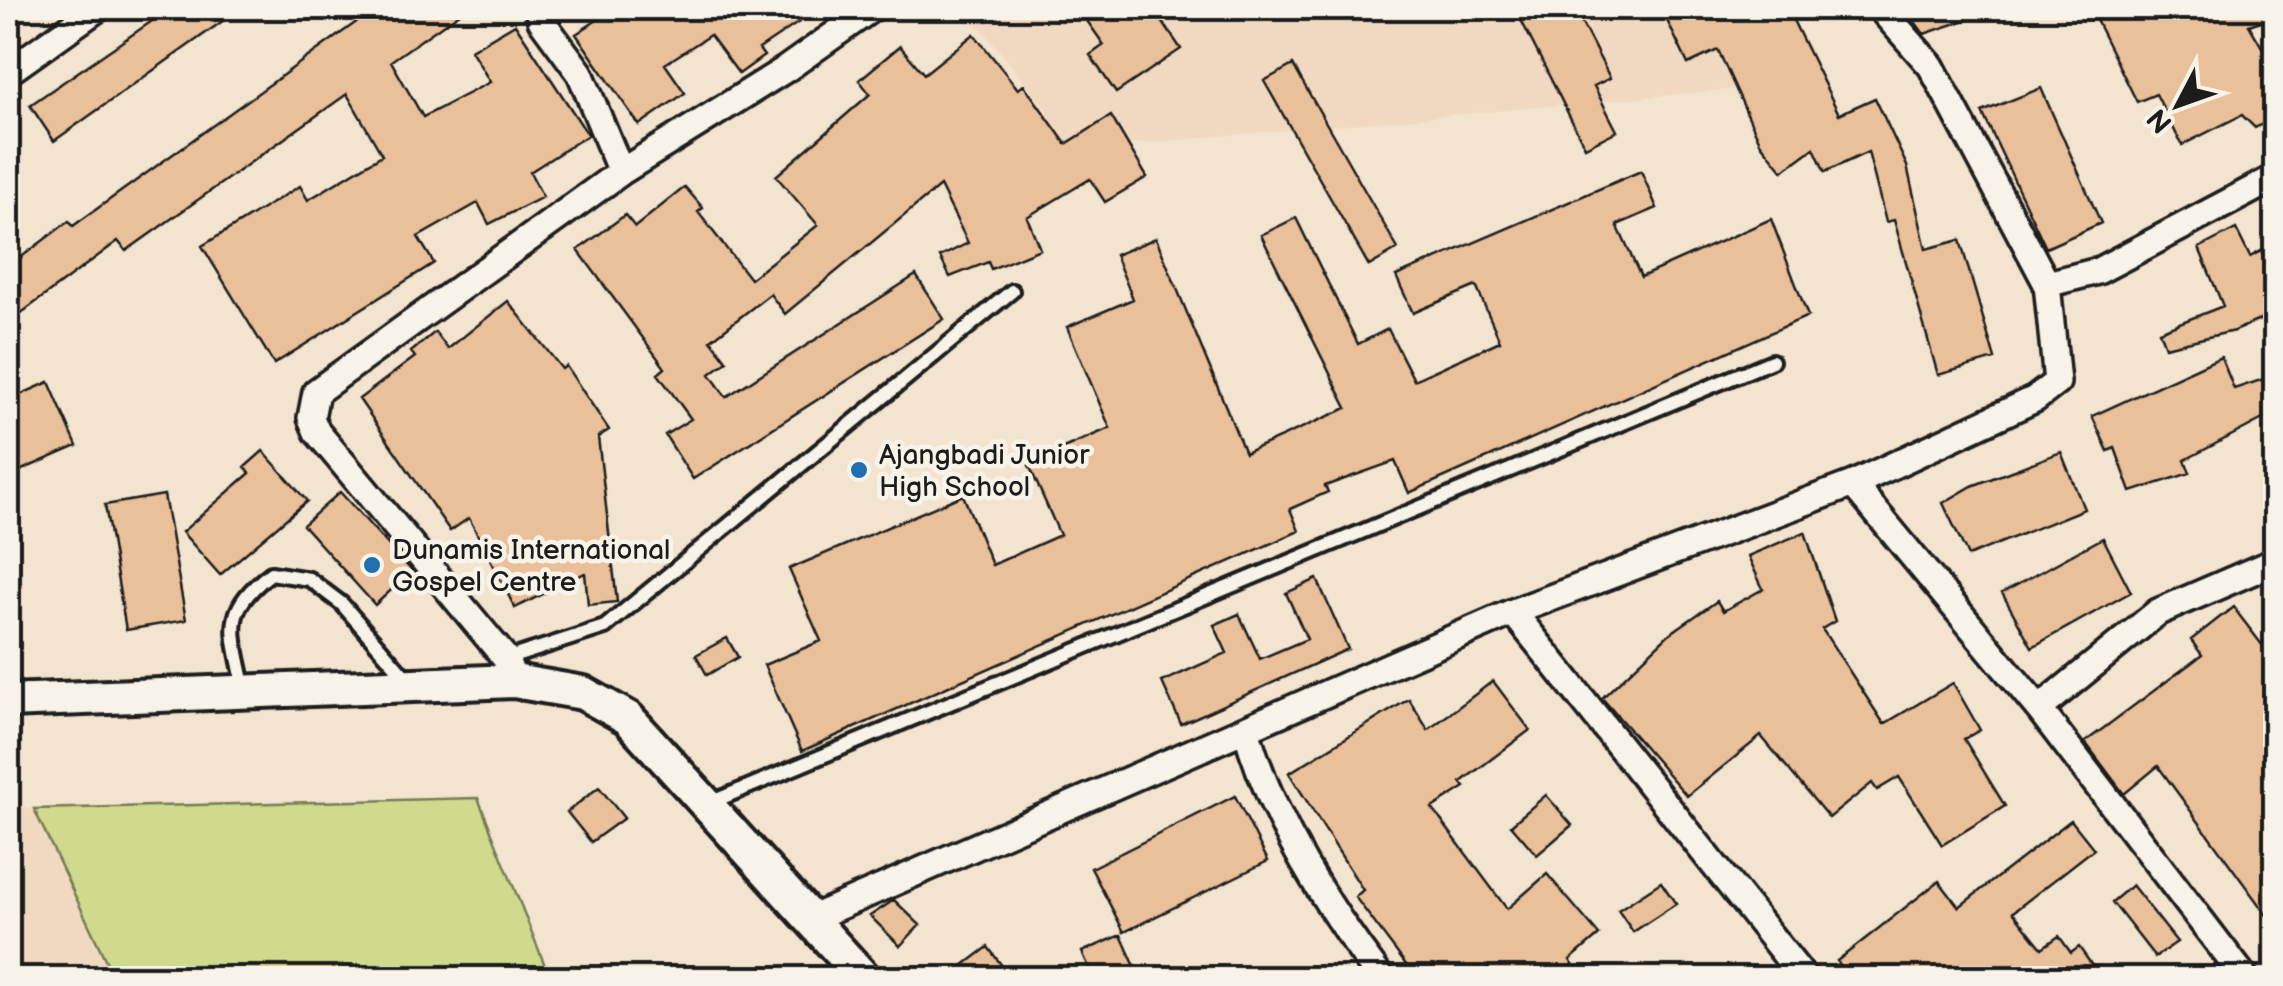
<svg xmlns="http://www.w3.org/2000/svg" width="2283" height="986" font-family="'Balsamiq Sans',sans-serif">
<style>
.built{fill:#f0d9c0}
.green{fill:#cfda8d;stroke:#767b54;stroke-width:2.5}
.building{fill:#e9c099;stroke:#1c1c1c;stroke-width:2.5}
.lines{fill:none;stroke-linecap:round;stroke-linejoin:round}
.service-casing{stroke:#1c1c1c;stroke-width:20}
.minor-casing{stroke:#1c1c1c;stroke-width:32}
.tertiary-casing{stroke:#1c1c1c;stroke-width:40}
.service{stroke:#f7f3e8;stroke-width:12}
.minor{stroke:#f7f3e8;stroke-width:25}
.tertiary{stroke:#f7f3e8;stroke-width:32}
.poi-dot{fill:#1f6fb2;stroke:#f7f3e8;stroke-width:4}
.labels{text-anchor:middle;stroke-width:9;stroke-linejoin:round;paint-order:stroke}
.poi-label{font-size:28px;fill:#1c1c1c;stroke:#f7f3e8;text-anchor:start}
</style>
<rect width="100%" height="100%" fill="#f3e4d0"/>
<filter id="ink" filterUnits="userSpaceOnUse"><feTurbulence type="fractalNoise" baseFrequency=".01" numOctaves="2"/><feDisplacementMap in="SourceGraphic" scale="20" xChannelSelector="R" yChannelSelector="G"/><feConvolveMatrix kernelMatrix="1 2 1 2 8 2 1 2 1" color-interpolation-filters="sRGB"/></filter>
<g filter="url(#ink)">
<!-- built -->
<path class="built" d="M946,8h809l69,73 -834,76 -17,-29 76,-15 -66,-83z
M8,804l26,5 80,169h-106z"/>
<!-- green -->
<path class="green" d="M478,798l72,180h-436l-80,-169z"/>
<!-- building -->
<path class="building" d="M171,8h70l-187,133 -24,-36z
M376,8h91l-76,53 32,56 67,-35 -19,-32 44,-26 73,111 -58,37 13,25 -54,27 -11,-21 -60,34 16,26 -160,101 -72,-118 98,-60 8,14 74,-45 -35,-61 -221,157 -8,-10 -110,82v-56l61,-46 4,5z
M615,8h205l-61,41 5,7 -25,18 -29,-39 -45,29 20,29 -46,32 -63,-91z
M1078,8h75l28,41 -65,44 -26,-38 14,-10z
M1515,8h59l36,70 -16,8 23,45 -32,16z
M1661,8h126l52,106 36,-16 32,68 19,83 34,-9 35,119 -57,16 -44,-155 -8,2 -18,-70 -43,20 -11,-24 -31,23 -23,-29 -42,-92 -30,14z
M1905,8h84l1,4 -66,22z
M2090,8h186v8l-27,9 27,46v45l-21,12 -13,-13 -60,30 -26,-51 -19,8z
M974,34l44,55 6,-4 42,59 45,-28 36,61 -42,25 -15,-23 -63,38 13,32 -49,20 -3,-7 -38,15 -10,-20 28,-14 -28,-57 -155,128 -15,-20 -59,46 16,21 -17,13 16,23 190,-122 28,44 -251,160 -28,-44 26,-16 -33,-45 7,-6 -87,-118 47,-35 10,12 50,-40 18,21 -5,4 52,67 68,-54 -42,-49 94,-82 -11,-14 41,-34 24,28z
M1293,65l105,184 -29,17 -105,-185z
M2041,88l60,135 -55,25 -64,-136z
M1641,171l16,37 -40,17 24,52 130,-58 37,97 -399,177 -14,-32 -70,25 3,6 -38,17 9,22 -497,220 -38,-86 57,-24 -32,-72 174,-74 29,70 68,-30 -32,-72 82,-35 -43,-101 66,-28 -18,-44 41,-17 89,215 102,-45 -86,-173 35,-17 62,126 30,-15 26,51 86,-39 -24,-55 -63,27 -17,-37z
M2236,229l14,28 11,-6 15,32v30l-42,18 -69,16 -6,-16 64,-25 -24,-58z
M508,301l54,68 4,-3 43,64 -11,7 19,165 -29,3 -3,-32 -70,35 -46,-90 -19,13 -91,-132 56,-42 -4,-5 24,-20 13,17z
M2221,357l13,32 42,-14v37l-91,48 5,13 -59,19 -16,-44 -7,3 -16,-35z
M49,382l28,64 -69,30v-76z
M263,451l44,50 -87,74 -38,-43 68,-59 -5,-6z
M2061,452l23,57 -116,47 -25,-53 29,-17z
M340,492l72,79 -37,34 -72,-80z
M164,495l22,125 -60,10 -21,-125z
M1805,532l30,89 -13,8 62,95 69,-41 27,47 -16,9 41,67 -63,39 -43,-68 -22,13 -5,-7 -43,35 -68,-82 -74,60 -85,-98 66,-63 49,-34 6,10 40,-22 -15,-33z
M2103,538l28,54 -99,55 -30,-54z
M1317,579l31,70 -167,75 -19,-42 65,-29 -13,-28 25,-11 21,45 47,-20 -21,-46z
M2233,607l43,56v265l-118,-162 -34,28 -39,-52 117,-87 -11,-15z
M727,638l11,19 -31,18 -11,-20z
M1493,681l37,49 -69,52 4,5 -33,21 75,101 40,-35 52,61 -29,25 11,18h-86l-7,-10 -15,10h-57l-61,-81 8,-7 -74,-117 120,-74 19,31z
M599,787l25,31 -33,24 -24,-30z
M1546,795l26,30 -35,30 -26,-30z
M1235,796l33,65 -144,71 -33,-64z
M2071,820l23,29 -81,63 29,36 17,-12 12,17 8,-6 22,31h-75l-10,-13 -19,13h-146l-14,-17 102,-80 20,26z
M1661,882l15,22 -43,28 -15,-22z
M2132,885l45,57 -22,15 -43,-55z
M894,900l26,25 -20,21 -30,-30z
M1121,935l19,43h-46l-12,-26z
M988,947l23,31h-64z"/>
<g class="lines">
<defs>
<path id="service" d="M506,659l99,-32 407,-336
M245,691c-11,-59 -26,-78 26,-118l38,6 33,25 66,76
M707,804l1065,-443"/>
<path id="minor" d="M538,8l3,12 39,53 41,99
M8,72l90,-64
M2047,284l51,-13 178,-94
M1853,484l186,225 206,269
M1513,612l291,366
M514,681l-8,-22 -189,-227 -6,-14 5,-26 305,-220 165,-103 86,-61
M2039,709l119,-97 118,-51
M1246,729c25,89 80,177 135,249
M810,919l703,-307 340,-128 182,-85 22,-17 -10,-98 -116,-218 -51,-58"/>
<path id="tertiary" d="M8,701l506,-20 69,12 45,25 236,260"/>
</defs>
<!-- service casing -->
<use href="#service" class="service-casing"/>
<!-- minor casing -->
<use href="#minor" class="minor-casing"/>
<!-- tertiary casing -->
<use href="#tertiary" class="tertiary-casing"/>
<!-- service -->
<use href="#service" class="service"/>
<!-- minor -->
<use href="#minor" class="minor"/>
<!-- tertiary -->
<use href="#tertiary" class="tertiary"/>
</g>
</g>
<!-- markers -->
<g class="poi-dot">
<circle cx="859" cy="470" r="10"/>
<circle cx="372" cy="565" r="10"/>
</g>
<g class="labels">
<!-- poi labels -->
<g class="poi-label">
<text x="879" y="464">Ajangbadi Junior<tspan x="879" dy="32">High School</tspan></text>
<text x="392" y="559">Dunamis International<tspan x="392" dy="32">Gospel Centre</tspan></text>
</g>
</g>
<!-- margin -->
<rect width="2283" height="986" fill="none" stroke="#f7f3e8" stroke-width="40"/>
<rect x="20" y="20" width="2243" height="946" fill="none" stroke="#1c1c1c" stroke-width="4" filter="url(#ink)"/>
<!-- north arrow -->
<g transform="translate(2178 105) rotate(229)" stroke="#f7f3e8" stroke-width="8" paint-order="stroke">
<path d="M0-8L18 38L0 25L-18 38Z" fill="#1c1c1c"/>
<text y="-15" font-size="28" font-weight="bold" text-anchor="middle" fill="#1c1c1c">N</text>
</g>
</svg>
